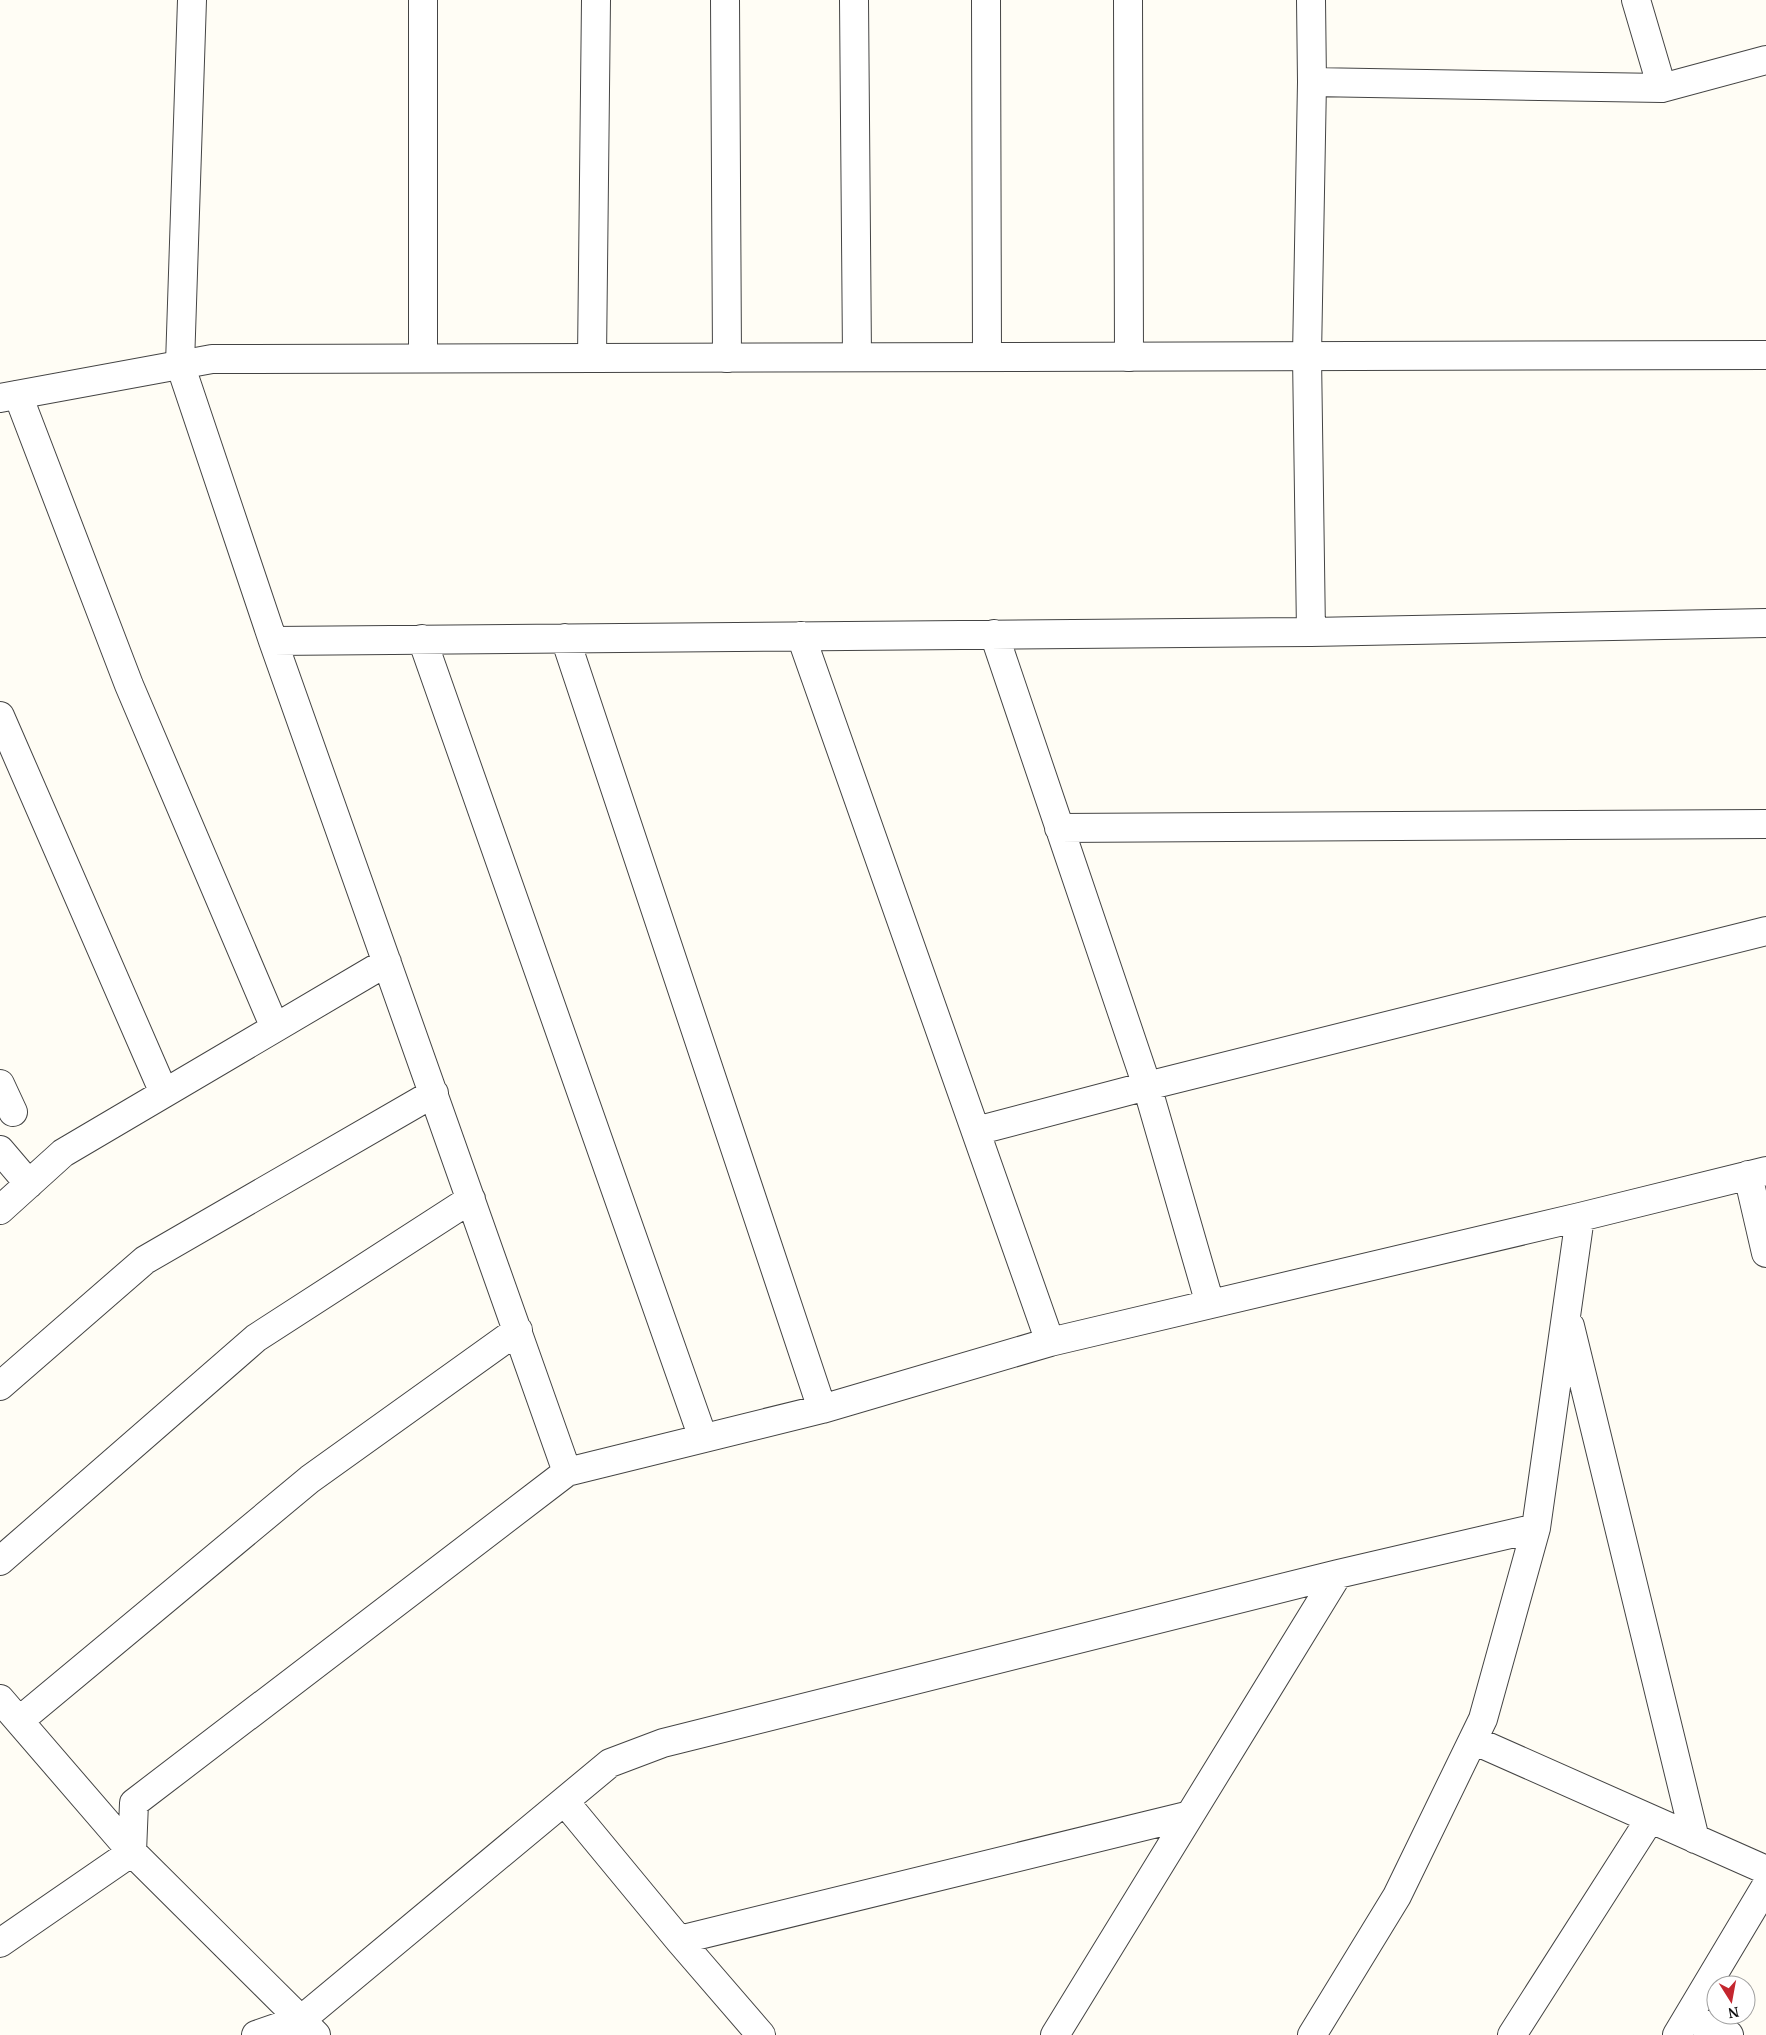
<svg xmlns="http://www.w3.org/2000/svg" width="1766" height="2035" font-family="'PT Serif',serif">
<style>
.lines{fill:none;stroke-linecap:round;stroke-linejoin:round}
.minor-casing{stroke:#444;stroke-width:30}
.tertiary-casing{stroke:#444;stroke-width:30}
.minor{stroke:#fff;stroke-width:28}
.tertiary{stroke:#fff;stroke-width:28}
</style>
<rect width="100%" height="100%" fill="#fffdf5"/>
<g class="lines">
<defs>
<path id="minor" d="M192,0l-12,364 93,277 294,831
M725,0l2,358
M854,0l3,357
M986,0l1,357
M1128,0l1,357
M1311,0l1,82 -5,274 4,276
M1636,0l26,88
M1312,82l350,6 104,-28
M423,358v-358
M592,358l4,-358
M18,395l111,290 146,343
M994,634l153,452 63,218
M801,636l249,706
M565,638l257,771
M422,639l281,799
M273,641l1038,-9 455,-9
M0,716l164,377
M1059,828l707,-4
M0,1084l13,28
M976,1131l171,-45 619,-155
M0,1150l29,34
M1748,1175l18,78
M0,1210l63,-57 324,-191
M1570,1326l125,513
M0,1386l145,-126 289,-167
M0,1561l256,-223 215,-139
M0,1699l132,153 184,183
M19,1721l291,-242 208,-149
M1473,1740l293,130
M565,1802l114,138 82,95
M679,1940l511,-125
M0,1943l132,-91 2,-49 433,-331 255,-63 228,-67 530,-125 186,-46
M1688,2017l41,18
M256,2035l46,-16 308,-256 53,-20 675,-169 198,-46
M1055,2035l283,-461
M1312,2035l85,-139 86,-177 53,-191 44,-311
M1512,2035l138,-216
M1677,2035l89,-149"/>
<path id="tertiary" d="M0,398l212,-39 1554,-4"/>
</defs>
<!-- minor casing -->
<use href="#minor" class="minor-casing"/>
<!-- tertiary casing -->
<use href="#tertiary" class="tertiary-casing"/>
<!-- minor -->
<use href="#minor" class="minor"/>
<!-- tertiary -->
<use href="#tertiary" class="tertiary"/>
</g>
<!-- north arrow -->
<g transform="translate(1731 2000) rotate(169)"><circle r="24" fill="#ffffff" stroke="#a0a0a0"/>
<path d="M0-4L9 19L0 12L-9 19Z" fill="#c4262e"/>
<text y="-8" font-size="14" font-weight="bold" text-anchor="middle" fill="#111111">N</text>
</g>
</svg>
